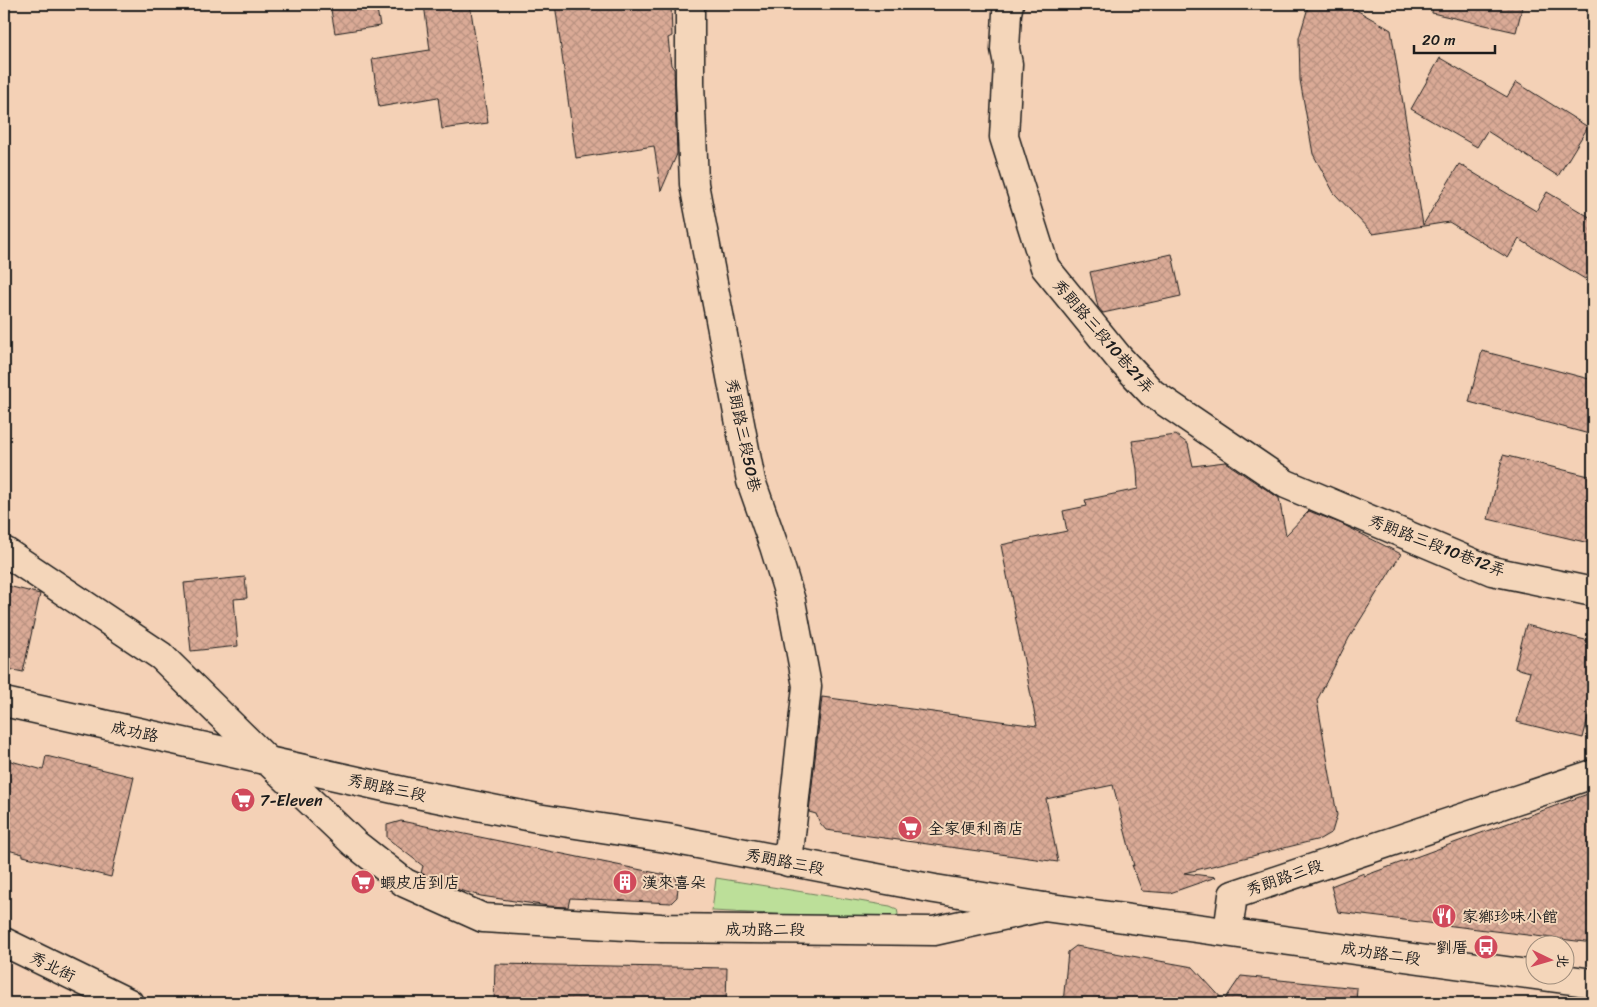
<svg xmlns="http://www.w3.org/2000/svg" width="1597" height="1007" font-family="Sriracha,'LXGW WenKai TC',sans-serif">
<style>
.park{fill:#bcdf99;stroke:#6c7e5a}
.building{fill:url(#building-cross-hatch);stroke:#1c1c1c}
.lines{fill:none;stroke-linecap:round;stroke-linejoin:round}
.street-casing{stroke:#1c1c1c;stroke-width:31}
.secondary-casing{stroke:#1c1c1c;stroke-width:31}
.street{stroke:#f4d6ba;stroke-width:28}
.secondary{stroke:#f4d6ba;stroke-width:28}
.labels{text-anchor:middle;stroke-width:4;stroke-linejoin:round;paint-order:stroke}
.street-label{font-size:16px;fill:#1c1c1c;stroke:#f4d6ba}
.poi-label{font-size:16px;fill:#1c1c1c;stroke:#f4d6ba;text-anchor:start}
</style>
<defs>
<pattern id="building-cross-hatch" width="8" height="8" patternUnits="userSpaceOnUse" patternTransform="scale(1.25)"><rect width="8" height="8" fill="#daaa96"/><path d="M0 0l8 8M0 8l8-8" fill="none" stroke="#ba9281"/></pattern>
</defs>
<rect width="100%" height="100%" fill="#f4d1b6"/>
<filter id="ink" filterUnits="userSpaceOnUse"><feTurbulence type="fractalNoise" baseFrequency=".02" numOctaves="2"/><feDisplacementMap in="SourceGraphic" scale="10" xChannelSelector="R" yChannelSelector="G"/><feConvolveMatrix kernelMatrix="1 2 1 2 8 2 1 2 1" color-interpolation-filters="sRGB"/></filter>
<g filter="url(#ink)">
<!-- park -->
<path class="park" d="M716,878l174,28 7,3 1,5 -2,4 -7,2 -177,-9z"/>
<!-- building -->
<path class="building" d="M330,4h46l4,22 -45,7z
M424,4h46l18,119 -46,6 -4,-32 -59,10 -7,-48 58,-9z
M555,4h116l1,32 -4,2 3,27 3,4 3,85 -16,37 -7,-45 -78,12z
M1309,4h37l45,26 32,195 36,-61 77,47 11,-19 46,27v46l-8,14 -66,-40 -11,19 -59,-36 -76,12 -39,-41 -21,-39 -13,-74 -1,-42z
M1433,4h90l-7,28 -84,-19z
M1440,58l67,39 9,-15 72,45 -30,49 -71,-45 -10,16 -66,-38z
M1172,254l9,42 -78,17 -5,-6 -8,-35z
M1482,351l111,29v55l-124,-33z
M1176,435l12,9 5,22 32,-4 54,36 7,37 23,-24 33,13 59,30 -52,84 -32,62 20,115 -5,17 -12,7 -136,34 32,4 -46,16 -28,-2 -10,-26 2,1 -21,-81 -67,14 12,63 -232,-32 -6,-7 -4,-9 -7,-2 13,-115 215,29 -36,-181 66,-14 -4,-20 24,-5 -2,-6 53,-11 -1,-20 -5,-28z
M1503,455l90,22v67l-105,-25z
M245,577l2,21 -13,1 4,47 -47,5 -7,-68z
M4,585l36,9 -17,78 -19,-4z
M1526,625l67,17v55l-10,41 -66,-16 13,-50 -15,-4z
M46,756l88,21 -23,100 -88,-21v-2l-19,-5v-90l39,11z
M1593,792v151l-255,-31 -7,-26 33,-13v3z
M401,821l275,56 2,10 -1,10 -6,6 -101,-5 -2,9 -20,-1 -67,-10 -22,-6 -38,-17 2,-7 -36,-28v-13z
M1076,946l117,21 31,34 17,-25 116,12 -1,15h-293l5,-51z
M495,964l232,4 -1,35h-232z"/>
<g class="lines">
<defs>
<path id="street" d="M690,4v79l4,101 57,297 23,65 17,55 16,85 -19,176
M1009,4l-2,9 -2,36 3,15 -4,73 41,130 74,91 33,35 134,91 206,87 101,21
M4,551l157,105 106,104 87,83 51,40 78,35 178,10 273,3 109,-24
M1228,932l5,-37 360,-121
M4,942l125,61"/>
<path id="secondary" d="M4,702l403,90 130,26 129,20 269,51 109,18 549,76"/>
</defs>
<!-- street casing -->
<use href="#street" class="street-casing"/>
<!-- secondary casing -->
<use href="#secondary" class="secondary-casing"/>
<!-- street -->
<use href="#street" class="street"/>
<!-- secondary -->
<use href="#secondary" class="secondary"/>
</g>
</g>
<!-- icons -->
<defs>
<symbol id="supermarket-disc" viewBox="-11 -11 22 22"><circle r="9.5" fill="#d1495b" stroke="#f4d6ba"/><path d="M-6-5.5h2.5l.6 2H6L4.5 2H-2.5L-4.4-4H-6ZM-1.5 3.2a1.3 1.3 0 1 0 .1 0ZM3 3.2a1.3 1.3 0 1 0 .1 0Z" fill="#fff"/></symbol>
<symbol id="building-disc" viewBox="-11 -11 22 22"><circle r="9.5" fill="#d1495b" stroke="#f4d6ba"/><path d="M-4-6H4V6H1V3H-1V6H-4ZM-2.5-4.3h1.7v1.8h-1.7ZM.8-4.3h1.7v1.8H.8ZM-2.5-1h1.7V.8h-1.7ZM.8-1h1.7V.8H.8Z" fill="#fff"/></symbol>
<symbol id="restaurant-disc" viewBox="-11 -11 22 22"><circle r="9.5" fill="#d1495b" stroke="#f4d6ba"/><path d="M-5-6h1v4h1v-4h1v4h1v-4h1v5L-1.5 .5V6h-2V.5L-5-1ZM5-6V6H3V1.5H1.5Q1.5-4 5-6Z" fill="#fff"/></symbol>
<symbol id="bus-disc" viewBox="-11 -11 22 22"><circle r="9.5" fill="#d1495b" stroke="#f4d6ba"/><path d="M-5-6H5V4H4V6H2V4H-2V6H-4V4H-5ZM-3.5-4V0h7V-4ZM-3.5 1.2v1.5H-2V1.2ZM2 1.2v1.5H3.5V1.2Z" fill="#fff"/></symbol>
</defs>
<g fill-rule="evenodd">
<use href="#supermarket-disc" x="229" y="786" width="28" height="28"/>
<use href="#supermarket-disc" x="896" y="814" width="28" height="28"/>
<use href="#supermarket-disc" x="349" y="868" width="28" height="28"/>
<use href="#building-disc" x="611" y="868" width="28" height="28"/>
<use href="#restaurant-disc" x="1430" y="902" width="28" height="28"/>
<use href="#bus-disc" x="1472" y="933" width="28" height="28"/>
</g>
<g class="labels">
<!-- street labels -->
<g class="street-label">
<text transform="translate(1104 336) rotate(49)" y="6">秀朗路三段10巷21弄</text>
<text transform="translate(744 435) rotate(78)" y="6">秀朗路三段50巷</text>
<text transform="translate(1437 545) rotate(21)" y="6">秀朗路三段10巷12弄</text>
<text transform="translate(135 731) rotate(12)" y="6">成功路</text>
<text transform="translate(387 787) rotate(12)" y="6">秀朗路三段</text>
<text transform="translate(785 861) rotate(11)" y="6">秀朗路三段</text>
<text transform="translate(1284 877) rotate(-19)" y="6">秀朗路三段</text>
<text x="765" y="935">成功路二段</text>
<text transform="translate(1381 953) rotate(8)" y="6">成功路二段</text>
<text transform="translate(53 966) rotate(26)" y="6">秀北街</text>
</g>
<!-- poi labels -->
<g class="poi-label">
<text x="260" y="806">7-Eleven</text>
<text x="928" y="834">全家便利商店</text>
<text x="380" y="888">蝦皮店到店</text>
<text x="642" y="888">漢來喜朵</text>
<text x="1462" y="922">家鄉珍味小館</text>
<text x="1468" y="953" text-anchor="end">劉厝</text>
</g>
</g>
<!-- margin -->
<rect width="1597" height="1007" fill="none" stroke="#f4d6ba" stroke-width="20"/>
<rect x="10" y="10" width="1577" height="987" fill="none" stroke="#1c1c1c" stroke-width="2" filter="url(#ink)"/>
<!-- north arrow -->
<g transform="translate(1550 960) rotate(95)"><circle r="24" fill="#f4d6ba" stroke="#9e8c7b"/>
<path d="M0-4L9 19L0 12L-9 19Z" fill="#d1495b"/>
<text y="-8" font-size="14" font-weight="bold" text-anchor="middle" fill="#1c1c1c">北</text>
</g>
<!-- scale -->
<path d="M1414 45v8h81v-8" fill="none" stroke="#1c1c1c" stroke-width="2.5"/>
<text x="1422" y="45" font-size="15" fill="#1c1c1c" stroke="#f4d6ba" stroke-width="4" paint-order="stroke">20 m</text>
</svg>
